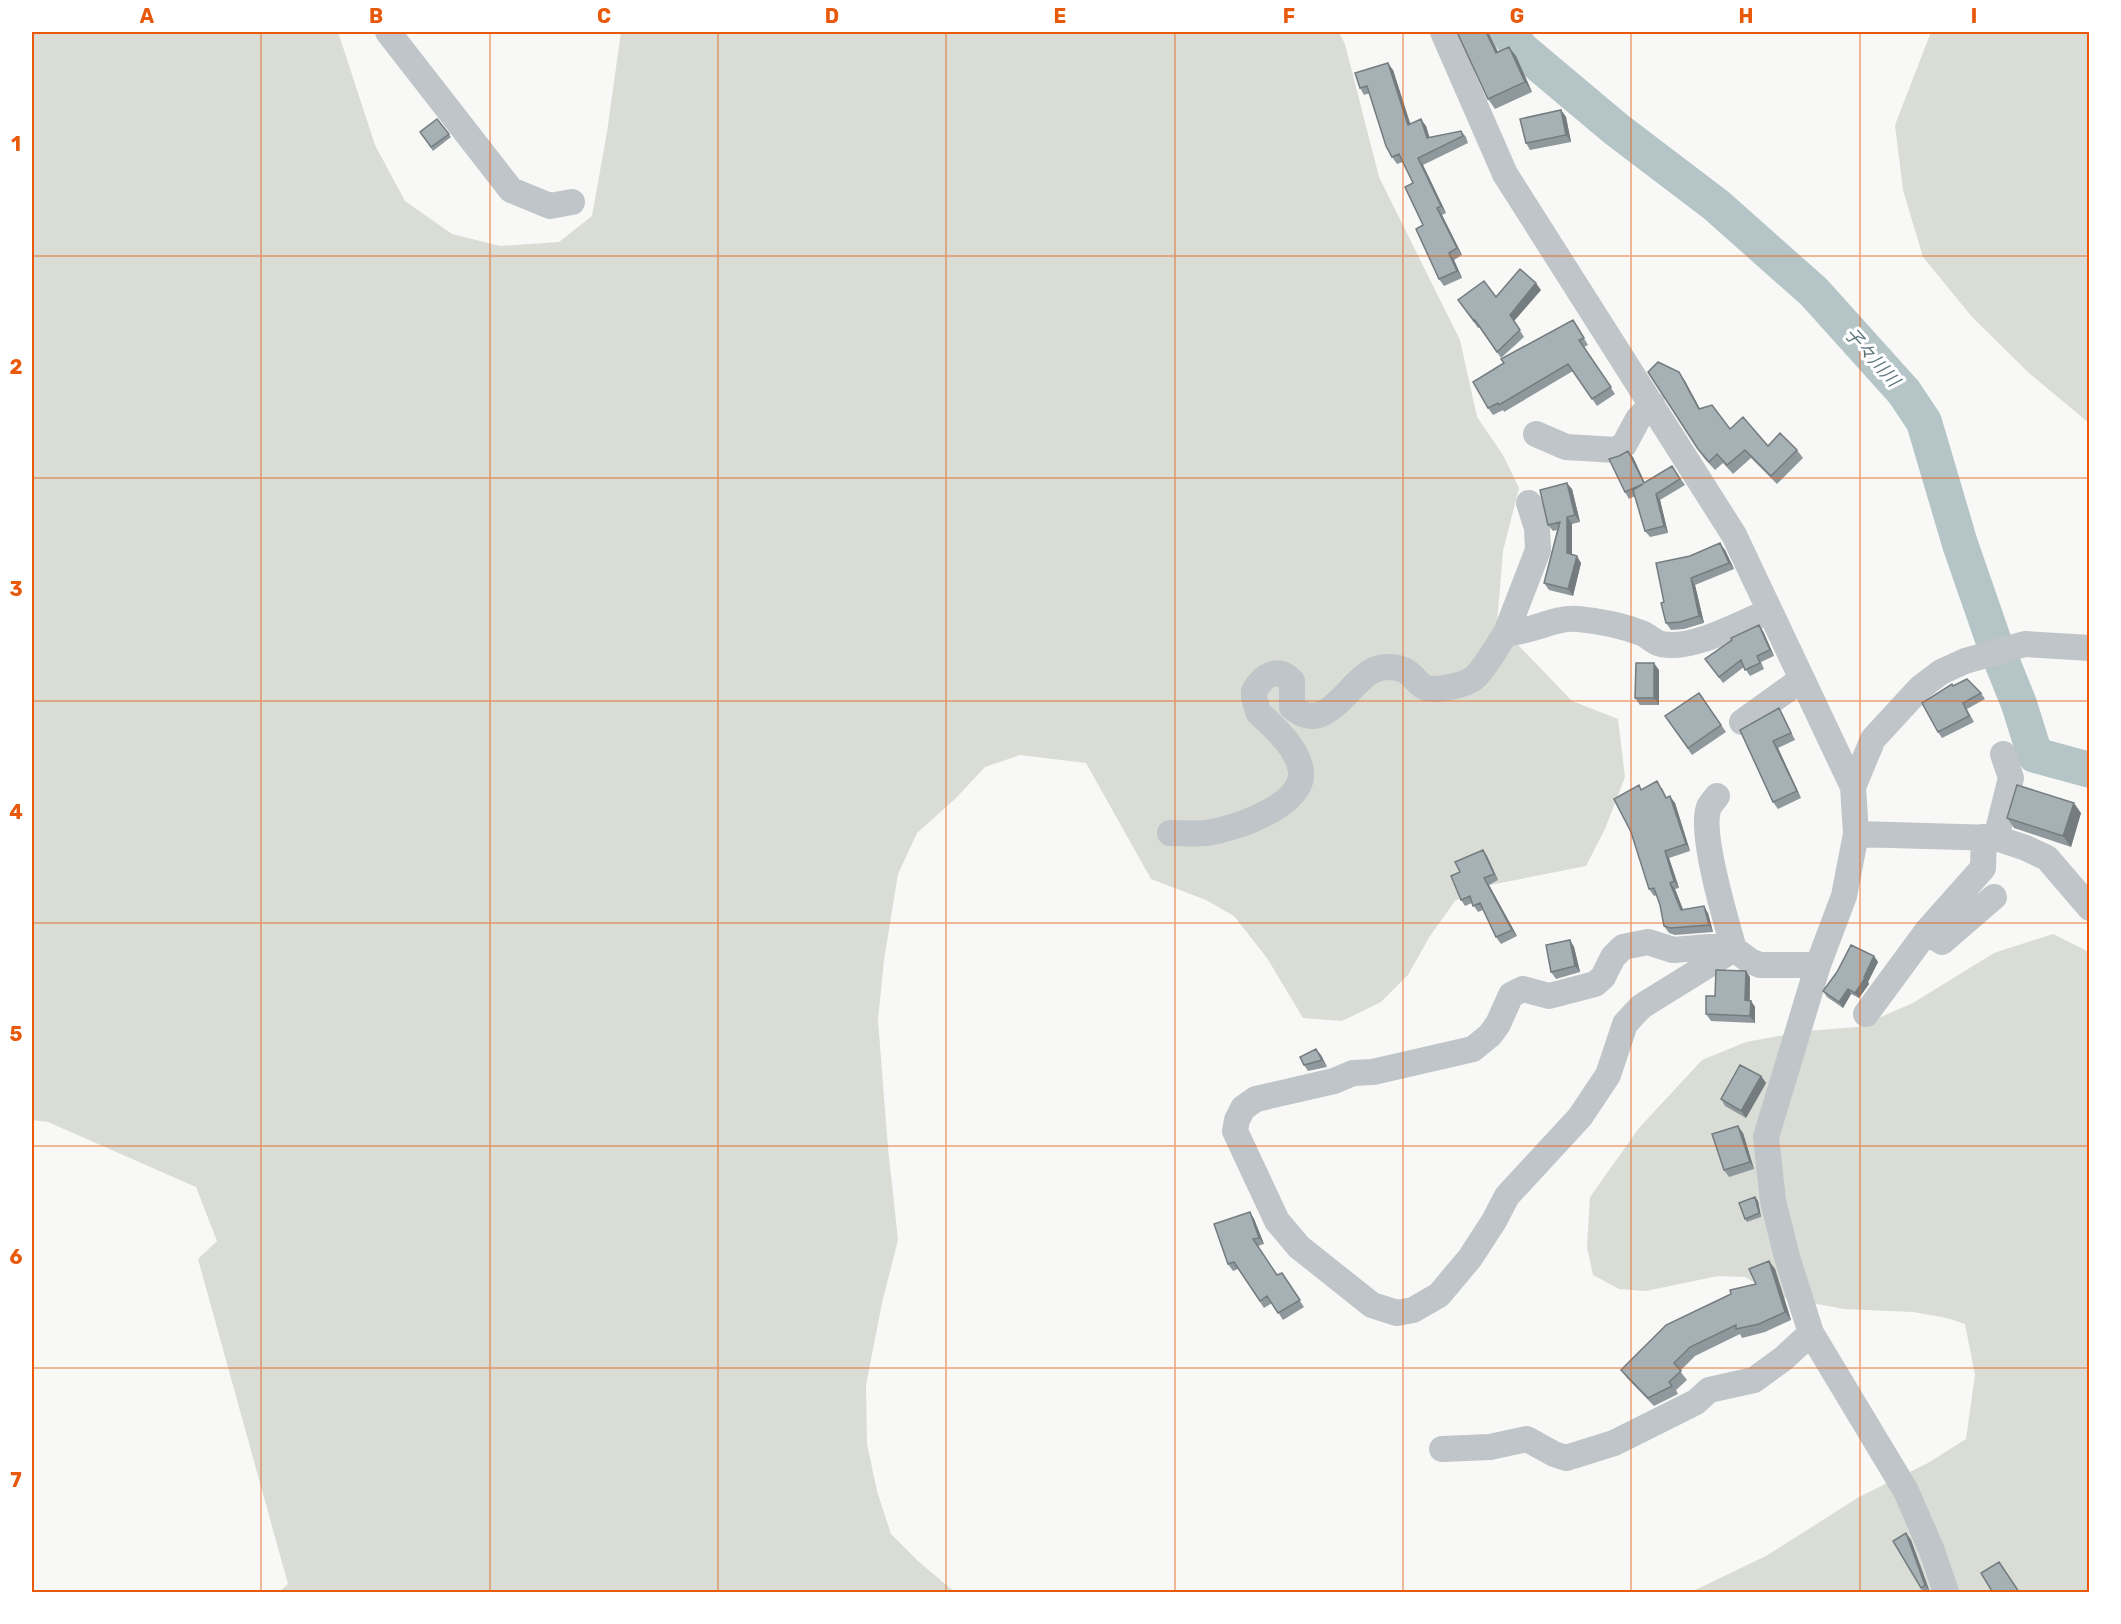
<svg xmlns="http://www.w3.org/2000/svg" width="2121" height="1624" font-family="Rubik,'Noto Sans JP',sans-serif">
<style>
.green{fill:#d9ddd5}
.lines{fill:none;stroke-linecap:round;stroke-linejoin:round}
.river{stroke:#b5c5c7;stroke-width:36}
.minor{stroke:#bfc5c8;stroke-width:26}
.wall{fill:#8f989c}
.shaded-wall{fill:#747c7f}
.building{fill:#a6b1b5;stroke:#747c7f;stroke-width:1.5}
.grid{fill:none;stroke:#e8590c;stroke-width:1.5;stroke-opacity:0.55}
.labels{text-anchor:middle;stroke-width:6;stroke-linejoin:round;paint-order:stroke}
.water-label{font-size:18px;font-style:italic;fill:#5e777c;stroke:#fff}
.neatline{fill:none;stroke:#e8590c;stroke-width:2}
.grid-label{font-size:20px;text-anchor:middle;font-weight:bold;fill:#e8590c}
</style>
<rect width="100%" height="100%" fill="#f8f8f6"/>
<!-- green -->
<path class="green" d="M32,32h306l37,113 30,56 47,33 48,12 59,-4 33,-26 15,-84 14,-100h718l6,12 34,133 81,163 17,77 26,38 16,33 -16,63 -6,72 75,78 46,18 7,58 -20,52 -19,37 -101,20 -30,15 -25,35 -22,39 -27,27 -39,19 -39,-3 -36,-60 -33,-42 -28,-16 -55,-21 -65,-116 -66,-8 -35,12 -29,31 -39,35 -19,41 -14,86 -6,60 10,128 10,92 -16,63 -16,82 1,59 10,47 14,43 27,27 33,28 8,3h-680l9,-8 -90,-325 19,-18 -21,-54 -148,-65 -16,-2z
M1931,32h158v391l-60,-50 -57,-56 -49,-60 -20,-67 -8,-65z
M2053,934l36,18v640h-398l75,-36 93,-59 69,-34 38,-24 9,-64 -10,-51 -18,-6 -34,-6 -69,-3 -66,-12 -33,-20 -27,-1 -72,15 -27,-2 -26,-14 -6,-28 3,-50 49,-69 63,-68 44,-18 60,-11 52,-4 55,-24 81,-50z"/>
<g class="lines">
<!-- river -->
<path class="river" d="M1507,32l15,18 94,79 100,76 98,87 90,100 20,30 36,122 34,98 25,62 16,51 55,15"/>
<!-- minor -->
<path class="minor" d="M388,32l123,158 39,16 22,-4
M1443,32l62,142 229,361 119,252 3,47 -12,62 -26,69 -52,172 7,64 14,56 24,76 95,158 26,60 14,41
M1536,434l30,13 50,3 8,-5 14,-26 14,-15
M1529,503l8,25 1,22 -32,83c25,0 47,-16 72,-14 21,2 43,6 63,14 7,2 12,9 20,11 31,7 80,-21 109,-33
M1742,722l60,-43
M1853,787l20,-48 47,-51 21,-16 24,-11 60,-17 65,4
M1717,796c-2,3 -6,7 -8,11 -10,25 17,114 25,142
M1170,833c15,0 33,2 47,-2 26,-6 94,-29 83,-65 -6,-22 -26,-38 -42,-54l-4,-15v-6c9,-16 24,-25 38,-10v26c34,30 56,-25 82,-37 12,-5 29,-4 38,6 4,4 9,10 14,12 10,3 41,-3 48,-10 12,-11 23,-32 32,-45
M1856,834l140,4 30,10 21,10 43,50
M1996,838l15,-60 -8,-24
M1927,931l15,11 52,-45
M1733,945l-60,5 -25,-8 -25,5 -10,10 -10,20 -8,7 -46,12 -26,-7 -12,6 -13,29 -8,11 -17,14 -100,23 -20,1 -19,8 -78,18 -13,9 -6,12 -2,11 42,90 22,26 73,58 25,8 16,-3 26,-15 31,-37 24,-37 13,-25 73,-79 28,-42 17,-51 9,-10 8,-8 92,-57 16,12 10,4h58
M1866,1014l61,-83 56,-63 1,-31
M1442,1449l48,-2 37,-8 27,15 12,4 48,-15 82,-41 13,-12 45,-10 30,-22 27,-25"/>
</g>
<!-- wall -->
<path class="wall" d="M1457,32h31l10,20 18,4 16,36 -37,17 -7,-10z
M1393,70l17,54 16,2 3,11 32,-6 5,6 2,6 -45,22 23,48 -4,2 20,40 -8,5 8,18 -18,8 -5,-7 -16,-54 -10,-42 -10,-21 -6,2 -5,-7 -22,-64 -6,2 -4,-7z
M1561,110l5,7 5,25 -41,8 -4,-7z
M437,119l14,18 -18,14 -13,-19z
M1541,290l-27,31 10,16 -23,21 -21,-31 -2,1 -20,-28 38,-3z
M1573,320l15,25 -4,2 31,47 -18,12 -24,-35 -69,41 -1,-2 -10,5 -5,-7z
M1679,372l6,9 15,28 30,20 38,17 29,4 6,8 -26,26 -26,-26 -18,16 -10,-11 -8,7 -11,-12 -6,-9z
M1633,457l12,26 27,-17 13,19 -25,15 8,33 -18,4 -5,-6 -10,-35 -6,3 -4,-7z
M1572,489l8,33 -8,2v31l9,8 -8,33 -24,-6 -5,-7 13,-53 -4,1 -5,-6z
M1725,550l9,19 -39,16 9,38 -20,6 -13,1 -5,-7 -2,-21 -8,-39z
M1763,631l11,25 -13,6 3,7 -14,7 -6,-9 -21,16 -18,-24z
M1659,670v35h-19l-5,-7z
M1954,686l27,7 4,6 -18,10 7,13 -32,16 -4,-6z
M1699,693l27,39 -34,23 -27,-39z
M1779,708l4,7 12,25 -17,8 23,50 -23,11 -5,-7 -33,-72z
M1662,788l5,10 8,5 15,48 -21,7 10,30 -4,1 8,21 25,3 5,19 -38,3 -6,-2 -5,-7 -4,-21 -3,-10 -3,1 -5,-7 -7,-99z
M2081,813l-10,34 -57,-19 -7,-10z
M1483,850l4,6 11,24 -9,5 28,51 -16,8 -5,-7 -13,-27 -5,2 -6,-9 -7,3 -4,-6 -1,-28z
M1570,940l4,7 6,25 -24,7 -5,-7z
M1874,956l4,6 -10,20 1,2 -10,14 -8,-4 -8,14 -16,-11 -4,-6z
M1750,977v24h1l4,6v16l-44,-2 -5,-7 9,-18z
M1321,1055l6,12 -19,4 -4,-6z
M1761,1076l5,7 -20,35 -21,-12 -4,-7z
M1743,1133l11,36 -25,8 -5,-7z
M1755,1197l3,4 3,16 -14,5 -2,-3z
M1250,1212l4,7 10,25 -6,2 19,29 5,-2 22,34 -21,13 -11,-17 -8,5 -26,-39 -5,2 -5,-7z
M1769,1261l6,8 16,51 -26,12 -23,6 -2,-4 -45,22 -15,15 7,9 -11,10 2,4 -24,12 -27,-28 -6,-8 135,-86z
M1906,1533l5,7 19,53h-6l-3,-5z"/>
<!-- shaded-wall -->
<path class="shaded-wall" d="M1486,32h2l15,30 -7,-9z
M1509,47l7,9 16,36 -7,-10z
M1388,63l5,7 20,62 -5,-7z
M1561,110l5,7 5,25 -5,-7z
M1421,119l5,7 6,19 -5,-7z
M1418,158l5,7 23,48 -5,-7z
M1437,208l5,7 20,40 -5,-7z
M1449,253l5,7 8,18 -5,-7z
M1536,283l5,7 -27,31 10,16 -14,-22z
M1679,372l6,9 20,37 -6,-9z
M1628,451l5,6 15,33 -4,-7z
M1567,483l5,6 8,33 -5,-7z
M1656,494l4,6 8,33 -4,-7z
M1567,517l5,7v36l-5,-7z
M1720,543l5,7 9,19 -5,-6z
M1577,556l4,7 -8,33 -5,-7z
M1691,578l4,7 9,38 -5,-7z
M1759,625l4,6 11,25 -4,-6z
M1654,663l5,7v35l-5,-7z
M1773,741l5,7 23,50 -4,-7z
M1670,796l5,7 15,48 -4,-7z
M2074,803l7,10 -10,34 -8,-11z
M1483,850l4,6 11,24 -4,-6z
M1665,851l4,7 10,30 -5,-7z
M1484,878l5,7 28,51 -5,-6z
M1670,883l5,6 11,28 -5,-7z
M1704,906l4,7 5,19 -4,-7z
M1570,940l4,7 6,25 -5,-6z
M1874,956l4,6 -10,20 1,2 -10,14 -4,-5z
M1746,971l4,6 -1,30 -4,-7z
M1848,989l3,5 -8,14 -4,-6z
M1751,1001l4,6v16l-5,-7z
M1316,1049l5,6 6,12 -5,-7z
M1761,1076l5,7 -20,35 -5,-7z
M1738,1126l5,7 11,36 -4,-7z
M1755,1197l3,4 3,16 -2,-4z
M1250,1212l4,7 10,25 -5,-6z
M1769,1261l6,8 16,51 -6,-8z
M1906,1533l5,7 19,52 -5,-7z"/>
<!-- building -->
<path class="building" d="M1457,32h29l10,21 13,-6 16,35 -37,17z
M1388,63l20,62 13,-6 6,19 34,-7 2,5 -45,22 23,48 -4,2 20,40 -8,5 8,18 -18,8 -23,-50 7,-4 -18,-38 8,-4 -14,-29 -7,3 -6,-11 -19,-60 -7,2 -5,-15z
M1561,110l5,25 -40,8 -6,-24z
M437,119l12,15 -18,13 -11,-15z
M1520,269l16,14 -26,32 10,15 -23,22 -22,-32 -1,1 -16,-21 26,-19 12,16z
M1573,320l11,18 -5,2 32,47 -19,12 -24,-35 -69,41 -1,-2 -10,5 -15,-26 31,-19 -3,-4z
M1658,362l21,10 20,37 13,-4 18,24 13,-12 25,29 12,-13 17,17 -26,26 -26,-26 -18,15 -10,-11 -8,8 -11,-13 -50,-77z
M1628,451l16,32 28,-17 8,13 -24,15 8,32 -19,5 -12,-41 10,-6 -18,8 -16,-33 10,-3z
M1567,483l8,32 -8,2v36l10,3 -9,33 -24,-6 16,-61 -12,3 -8,-35z
M1720,543l9,20 -38,15 8,38 -19,6 -14,1 -5,-20 3,-1 -8,-39 34,-7z
M1759,625l11,25 -13,6 3,7 -15,7 -4,-10 -22,17 -14,-18 27,-19 -1,-2z
M1636,663h18v35h-19z
M1967,679l14,14 -18,10 6,13 -31,16 -16,-29 30,-19 1,2z
M1699,693l22,32 -33,23 -23,-32z
M1779,708l12,25 -18,8 24,50 -24,11 -33,-72z
M1657,781l9,17 4,-2 16,48 -21,7 9,30 -4,2 11,27 23,-4 5,19 -39,3 -6,-2 -4,-21 -6,-17 -5,1 -18,-57 -17,-33 25,-14 2,5z
M2017,785l57,18 -11,33 -56,-18z
M1483,850l11,24 -10,4 28,52 -16,7 -16,-34 -7,3 -3,-10 -9,4 -10,-24 9,-4 -5,-10z
M1570,940l5,26 -24,6 -5,-27z
M1851,945l23,11 -10,21 1,1 -10,15 -7,-4 -9,13 -16,-11 14,-19z
M1716,970l30,1 -1,29 6,1 -1,15 -44,-2v-18h9z
M1316,1049l6,11 -18,5 -4,-8z
M1740,1065l21,11 -20,35 -20,-12z
M1738,1126l12,36 -26,8 -12,-36z
M1755,1197l4,16 -14,6 -6,-16z
M1250,1212l9,26 -6,1 24,36 5,-2 18,27 -22,13 -11,-17 -7,5 -26,-39 -6,2 -14,-40z
M1769,1261l16,51 -26,12 -23,5v-4l-46,22 -16,16 7,8 -12,11 3,4 -24,12 -27,-28 45,-45 65,-31 -1,-4 26,-6 -7,-15z
M1906,1533l19,52 -4,3 -28,-47z
M1999,1562l20,30 -1,1h-25l-12,-20z"/>
<!-- grid -->
<path class="grid" d="M261,32v1560M490,32v1560M718,32v1560M946,32v1560M1175,32v1560M1403,32v1560M1631,32v1560M1860,32v1560M32,256h2058M32,478h2058M32,701h2058M32,923h2058M32,1146h2058M32,1368h2058"/>
<g class="labels">
<!-- water labels -->
<g class="water-label">
<text transform="translate(1872 357) rotate(48)" y="6">子々川川</text>
</g>
</g>
<!-- border -->
<rect width="2121" height="1624" fill="none" stroke="#ffffff" stroke-width="66"/>
<rect x="33" y="33" width="2055" height="1558" class="neatline"/>
<g class="grid-label">
<text x="147" y="23">A</text>
<text x="376" y="23">B</text>
<text x="604" y="23">C</text>
<text x="832" y="23">D</text>
<text x="1060" y="23">E</text>
<text x="1289" y="23">F</text>
<text x="1517" y="23">G</text>
<text x="1746" y="23">H</text>
<text x="1974" y="23">I</text>
<text x="16" y="151">1</text>
<text x="16" y="374">2</text>
<text x="16" y="596">3</text>
<text x="16" y="819">4</text>
<text x="16" y="1041">5</text>
<text x="16" y="1264">6</text>
<text x="16" y="1487">7</text>
</g>
</svg>
